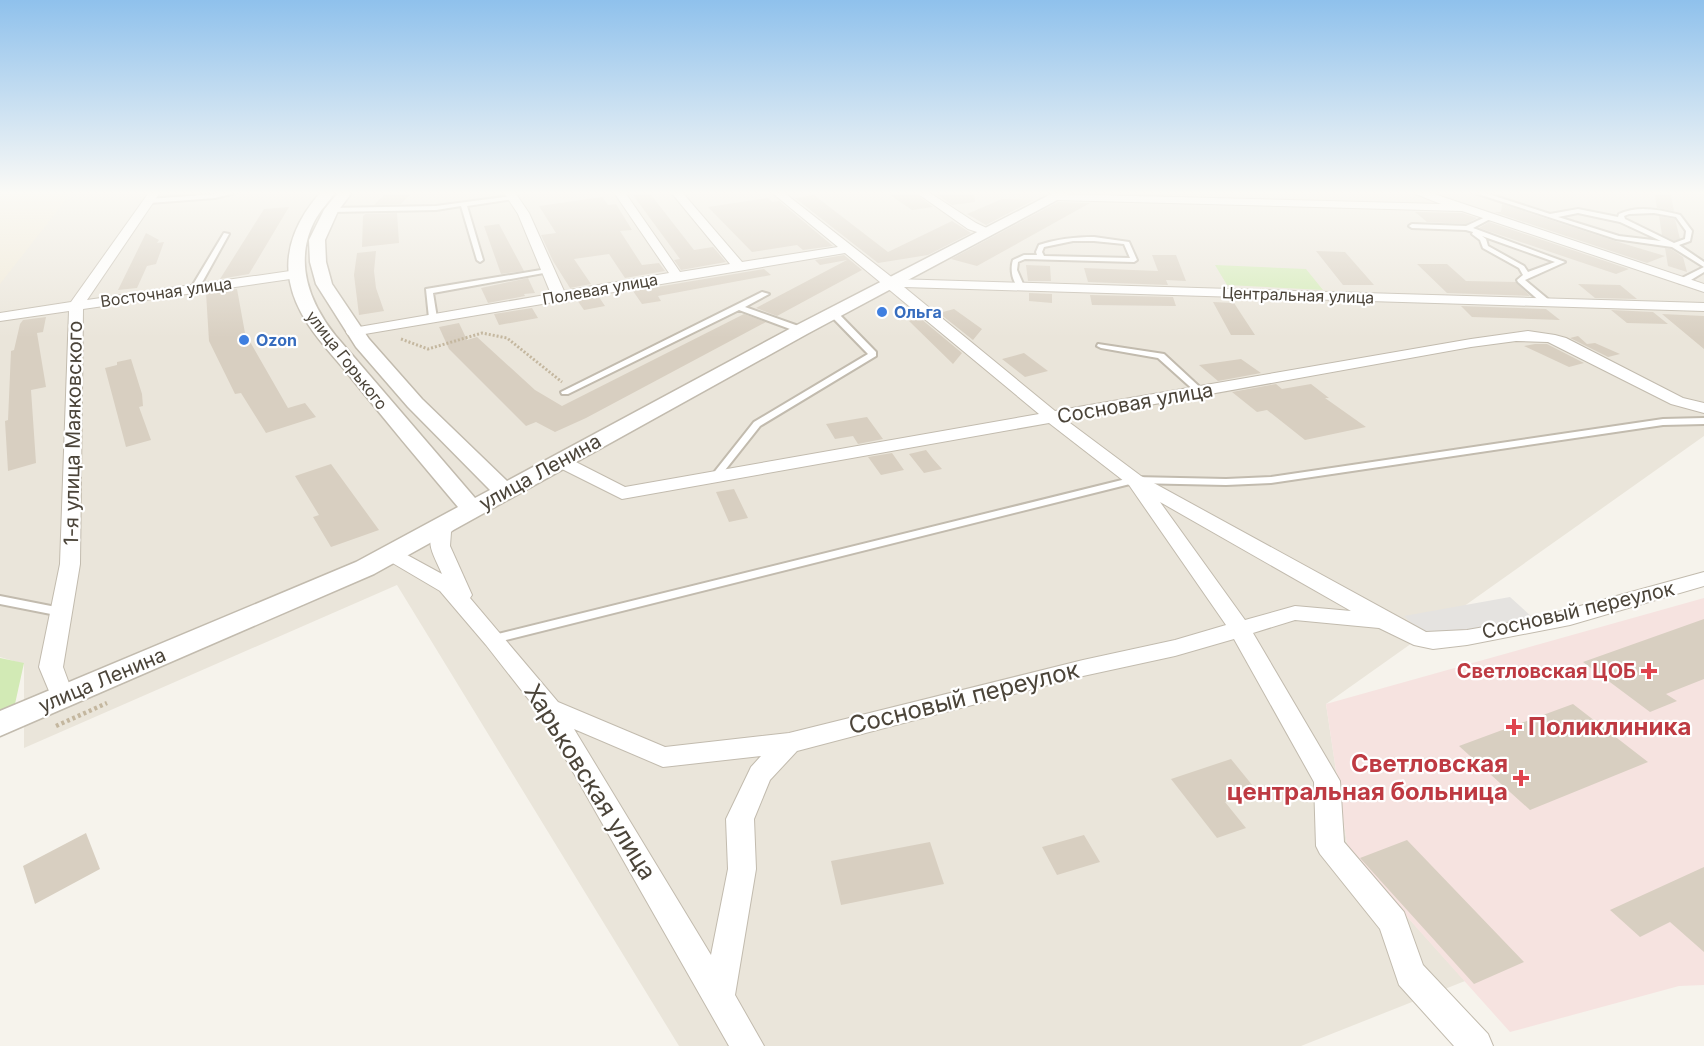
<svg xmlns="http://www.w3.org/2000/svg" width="1704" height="1046" font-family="Inter,sans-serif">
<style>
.residential{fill:#eae5da}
.education{fill:#efe8d6}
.medical{fill:#f6e3e0}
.green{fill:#d2eab5}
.parking{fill:#e5e3e0}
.building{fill:#d8cfc1}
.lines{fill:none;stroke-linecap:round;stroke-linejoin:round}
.service-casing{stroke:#c2bbae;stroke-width:4}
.minor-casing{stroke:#c2bbae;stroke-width:2}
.tertiary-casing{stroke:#c2bbae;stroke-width:3}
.path-far1{stroke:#c4b79f;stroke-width:3;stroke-dasharray:2 2;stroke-linecap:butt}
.path{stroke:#c4b79f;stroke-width:4.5;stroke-dasharray:3 3;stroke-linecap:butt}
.service{fill:#fff;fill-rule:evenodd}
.minor{fill:#fff;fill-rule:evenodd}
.tertiary{fill:#fff;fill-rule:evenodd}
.shop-dot{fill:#3f7fe0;stroke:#fff;stroke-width:2}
.health-dot{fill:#e0444e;stroke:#fff;stroke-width:2}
.labels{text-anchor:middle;stroke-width:4.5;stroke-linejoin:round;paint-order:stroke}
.far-street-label{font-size:16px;fill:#4b4439;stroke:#fff}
.far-shop-label{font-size:16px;font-weight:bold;fill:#366cbe;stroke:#fff;text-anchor:start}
.street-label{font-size:20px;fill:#4b4439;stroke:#fff}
.health-label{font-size:20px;font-weight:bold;fill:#be3a42;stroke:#fff;text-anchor:end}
.near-street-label{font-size:24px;fill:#4b4439;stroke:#fff}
.near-health-label{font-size:24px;font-weight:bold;fill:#be3a42;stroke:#fff;text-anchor:start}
</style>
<rect width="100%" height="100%" fill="#f6f3ec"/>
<!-- residential -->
<path class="residential" d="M0,191h1704v245l-378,268 22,147 117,130 -164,65h-622l-282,-461 -373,163v-84l-24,-7z"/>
<!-- education -->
<path class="education" d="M0,191h73l-73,93z"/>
<!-- medical -->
<path class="medical" d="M1704,598v387l-25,1 -169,46 -162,-181 -22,-147z"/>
<!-- green -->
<path class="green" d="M1215,265l91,4 17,21 -96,-5z
M0,658l24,5 -9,41 -15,7z"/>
<!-- parking -->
<path class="parking" d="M1510,597l23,21 -107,19 -22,-21z"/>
<!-- building -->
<path class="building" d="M388,191h25l-12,13 -27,1z
M637,191h11l46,59 19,-3 13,15 -45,8 -7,-10 6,-1 -47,-64z
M884,191h28l21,16 -21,3z
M932,191h42l1,11 -23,3z
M1654,191h16l4,20 -17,-3z
M814,195l74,57 64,-31 19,12 -43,22 -50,8 -83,-65z
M602,197l6,8 8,-1 16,26 -12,1 22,34 17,-2 6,8 -40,7 -16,-24 -35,5 17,25 -21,4 -17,-27 -12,-26 15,-2 -17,-27z
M768,198l4,4 7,-1 54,45 -30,4 -6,-5 -45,7 -44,-45z
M1002,199l32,1 -48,25 -19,-11z
M1058,202l32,1 -113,63 -26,-7z
M1502,204l113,37 50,15 -18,7 -153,-51h7z
M289,207l-40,67 -29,5 44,-70z
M1415,212l47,1 15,5 -11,6 -39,-2z
M397,213l2,30 -37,4 1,-31 2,-2z
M1659,216l16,3 5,20 -6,2 -12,-6z
M1489,222l140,47 -13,5 -137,-46z
M499,224l25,47 -23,3 -17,-48z
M146,233l13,7 -2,3 7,-1 -8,22 -9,2 -10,22 -19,2z
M1665,248l6,1 12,8 4,15 -19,-6z
M376,251l-2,20 2,17 8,23 -25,4 -5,-40 3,-22z
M1316,251l29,1 29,33h-31z
M844,255l18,15 -85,46 -21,-8 91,-48 -27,5 -5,-5z
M1152,255h24l10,26 -20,-1 2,5 -80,-3 -4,-14 74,3z
M1417,264h30l19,17 50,1 14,14 -83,-3z
M1026,265l24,1 1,15h-23z
M764,269l7,6 -113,21 3,5 -19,3 -9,-13z
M528,278l7,15 -11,1 1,2 -37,7 -7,-15z
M1578,284l42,1 17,14 -42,-1z
M237,289l8,44 43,75 17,-5 11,14 -50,16 -25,-40 -6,1 -26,-53 -3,-48z
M1029,293l23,1v9l-23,-2z
M1090,295l83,2 3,9 -84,-1z
M599,297l6,9 -21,4 -7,-10z
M1213,302l21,1 21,32h-24z
M1461,306l85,3 14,11 -88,-3z
M532,308l6,10 -39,7 -5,-11z
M954,309l28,20 -9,11 -34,-27z
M1611,310l42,2 15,12 -41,-1z
M744,314l22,8 -180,96 -31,14 -19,-10 -10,4 -77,-77 -10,-22 20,-4 8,17 10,-3 58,53 27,16z
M1662,314l42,2v33z
M46,317l-3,15 -6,1 9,54 -15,3 5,73 -28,8 -3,-50 3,-1 3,-69 3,-1 6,-26 3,-4z
M920,318l42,35 -9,11 -44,-43z
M1578,336l9,8 8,-1 25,11 -12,3 -38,-19z
M1535,344h12l37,19 -15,4 -45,-21z
M1024,353l24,18 -23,6 -23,-18z
M131,359l11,35 1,12 -4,1 12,33 -25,7 -21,-79 12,-3v-3z
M1241,359l20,14 -43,8 -19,-16z
M1276,384l6,5 29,-5 18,14h-4l41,29 -61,13 -38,-30 -10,2 -25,-20z
M867,417l16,22 -25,5 -5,-8 -18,3 -9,-15z
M926,450l7,9 9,10 -18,4 -15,-19z
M892,453l12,17 -23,5 -13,-18z
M331,464l48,66 -48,17 -18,-30 6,-2 -24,-39z
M734,489l14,29 -19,4 -13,-30z
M1704,619v60l-38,15 11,7 -27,11 -67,-50z
M1573,704l75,58 -118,48 -71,-64z
M1231,759l26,32 -32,11 21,26 -29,10 -46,-59z
M86,833l14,36 -65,35 -12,-38z
M1084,835l16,27 -43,13 -15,-28z
M1407,840l117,122 -50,22 -114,-126z
M930,842l14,42 -103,21 -10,-44z
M1704,867v85l-34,-30 -30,15 -30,-27z"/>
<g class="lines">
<defs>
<path id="service" d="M228,191h14l-27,7 -66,5 -3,-2 3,-2 66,-5z
M1469,191h10l71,23 28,-5 40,8 1,-3c19,-9 41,-4 61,1l12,16 -2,10 -11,4 25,17v10l-18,11h-6v-4l24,-12 -32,-20 -56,-8zM1578,213l42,9 41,19 -42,-5 -61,-19zM1654,213l22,4 10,14 -1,8 -11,4 -49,-24 -1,-3 5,-2z
M511,196l2,1v2l-46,7 16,54 -3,2 -3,-2 -16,-54 -25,4 -105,2 -3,-2 3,-2 105,-2z
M1490,215l3,2 -1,1 -19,10 92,34 -40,18 24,20v4h-6l-25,-22 -1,-2 6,-5 -4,-7 -36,-20 -3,-8 -8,-6 1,-2 -7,-2 -54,-2 -3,-2 3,-2 54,2zM1482,236l73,26 -27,10 -4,-6 -36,-20 -2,-7z
M224,233l5,1 -30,54 -7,2 -1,-2z
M1094,237l35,5 8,18 -3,2 -109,-3 -7,3 -1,8 7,16 -4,2c-8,-5 -10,-19 -7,-28l11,-5h13l-1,-3 3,-7c18,-6 36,-8 55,-8zM1073,241h21l30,3 6,14 -86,-2 -2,-4 2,-5z
M547,269l2,1v2l-116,21 4,25 -4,2 -4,-2 -3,-29z
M762,292l7,2 -24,13 59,21v4h-6l-59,-22 -171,84h-6l-1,-2z
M830,311h6l40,41v4l-116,70 -42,53h-6l-2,-2 2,-2 42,-53 114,-68 -38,-39z
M1098,344l66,10 40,37 -4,3 -3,-1 -39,-35 -57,-10 -4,-2z
M1704,418v6l-41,1 -392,58 -45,2 -92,-2 -640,160 -4,-1 -2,-3 2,-3 4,-1 640,-158 92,2 45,-2 392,-58z
M0,596l61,12 4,1 2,3 -2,3 -4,1 -61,-12z"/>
<path id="minor" d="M150,191h11l-74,109 210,-30 7,4 -7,4 -214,31 -3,255 -17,103 11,30 -4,6 -8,3 -8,-3 -15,-36 21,-103 9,-253 -69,10v-8l71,-11z
M503,191h11l15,22 35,78 105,-18 -56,-82h11l56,81 50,-8 -60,-73h11l61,71 96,-15 -68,-56h12l112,88 810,24v8l-800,-24 151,124 416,-72 57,-8 27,4 11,3 117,60 21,5v10l-33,-9 -123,-62 -32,-1 -45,6 -405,73 75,56 285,156 41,-2 69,-12 168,-46v14l-134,39 -103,20 -34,4 -19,-4 -35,-17 -84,-8 -42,13 87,148 4,61 60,70 19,53 65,69 5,12h-39l-55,-61 -19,-56 -60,-75 -4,-8 -2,-64 -80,-143 -59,17 -92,20 -286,75 -27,29 -16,39 2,50 -21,126 29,51h-35l-189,-332 -54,-69 -46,-54 -56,-33 -3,-4 3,-4 7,-2 7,2 44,24c-12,-27 -20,-35 3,-58h14l3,4 -11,12 -1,14 22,49 -2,3 88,104 107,45 124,-14 294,-73 92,-20 51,-15 -97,-140 -80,-62 -427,76 -68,-34 -3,-4 3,-4h12l59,30 414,-73 -194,-161 -492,83 -5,-1 -2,-3 2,-3 5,-1 198,-34 -33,-80zM1160,502l191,109 -56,-5 -50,14zM574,729l89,38 98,-11 -10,11 -25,52 2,50 -17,86z
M914,191h13l49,32 19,9 -6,4 -21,-7z
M1408,191h17l279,93v8l-242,-81 -405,-11 -6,-3 6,-3 384,10z"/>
<path id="tertiary" d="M322,191h14c-7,11 -16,19 -22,31 -20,40 -5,80 21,113l140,163 15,-8 -82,-83 -52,-60 -40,-63 -6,-22 -1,-22 15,-30 15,-19h14l-15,20 -13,29 1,22 6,22 37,55 53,60 85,82 288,-155 262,-135h17l-267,143 -433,240 -374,162v-25l356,-149 102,-55c-37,-44 -74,-88 -110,-133 -23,-28 -51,-55 -58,-92 -7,-34 9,-66 32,-91z"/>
</defs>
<!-- service casing -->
<use href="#service" class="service-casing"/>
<!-- minor casing -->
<use href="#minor" class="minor-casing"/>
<!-- tertiary casing -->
<use href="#tertiary" class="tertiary-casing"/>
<!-- path-far1 -->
<path class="path-far1" d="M401,339l27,10 54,-16 25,5 55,44"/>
<!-- path -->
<path class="path" d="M56,726l51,-23"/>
<!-- service -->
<use href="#service" class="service"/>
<!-- minor -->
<use href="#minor" class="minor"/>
<!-- tertiary -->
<use href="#tertiary" class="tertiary"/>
</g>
<!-- sky -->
<linearGradient id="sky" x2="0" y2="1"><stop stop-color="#8fc1ec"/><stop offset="0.57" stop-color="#fbfaf6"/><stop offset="1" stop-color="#fbfaf6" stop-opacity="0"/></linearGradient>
<rect width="1704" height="338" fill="url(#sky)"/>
<!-- markers -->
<g class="shop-dot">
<circle cx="882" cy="312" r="6"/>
<circle cx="244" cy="340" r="6"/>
</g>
<g class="health-dot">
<path d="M1646 662h6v6h6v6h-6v6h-6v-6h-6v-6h6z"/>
<path d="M1511 718h6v6h6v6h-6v6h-6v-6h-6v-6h6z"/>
<path d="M1518 769h6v6h6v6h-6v6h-6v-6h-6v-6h6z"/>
</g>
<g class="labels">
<!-- far-street labels -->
<g class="far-street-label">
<text transform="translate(600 289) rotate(-10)" y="6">Полевая улица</text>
<text transform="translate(166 292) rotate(-8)" y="6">Восточная улица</text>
<text transform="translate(1298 295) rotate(2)" y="6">Центральная улица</text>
<text transform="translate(347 360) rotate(52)" y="6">улица Горького</text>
</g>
<!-- far-shop labels -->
<g class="far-shop-label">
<text x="894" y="318">Ольга</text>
<text x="256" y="346">Ozon</text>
</g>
<!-- street labels -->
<g class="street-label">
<text transform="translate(1135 403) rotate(-10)" y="7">Сосновая улица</text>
<text transform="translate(73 433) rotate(-89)" y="7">1-я улица Маяковского</text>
<text transform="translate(540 472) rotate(-29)" y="7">улица Ленина</text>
<text transform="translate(1578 610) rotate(-13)" y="7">Сосновый переулок</text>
<text transform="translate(102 680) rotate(-23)" y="7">улица Ленина</text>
</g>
<!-- health labels -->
<g class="health-label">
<text x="1636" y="678">Светловская ЦОБ</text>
</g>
<!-- near-street labels -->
<g class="near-street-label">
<text transform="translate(964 698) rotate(-14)" y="8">Сосновый переулок</text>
<text transform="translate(590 782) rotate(58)" y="8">Харьковская улица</text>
</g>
<!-- near-health labels -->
<g class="near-health-label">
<text x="1528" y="735">Поликлиника</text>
<text x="1508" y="772" text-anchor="end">Светловская<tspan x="1508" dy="28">центральная больница</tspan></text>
</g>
</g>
</svg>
